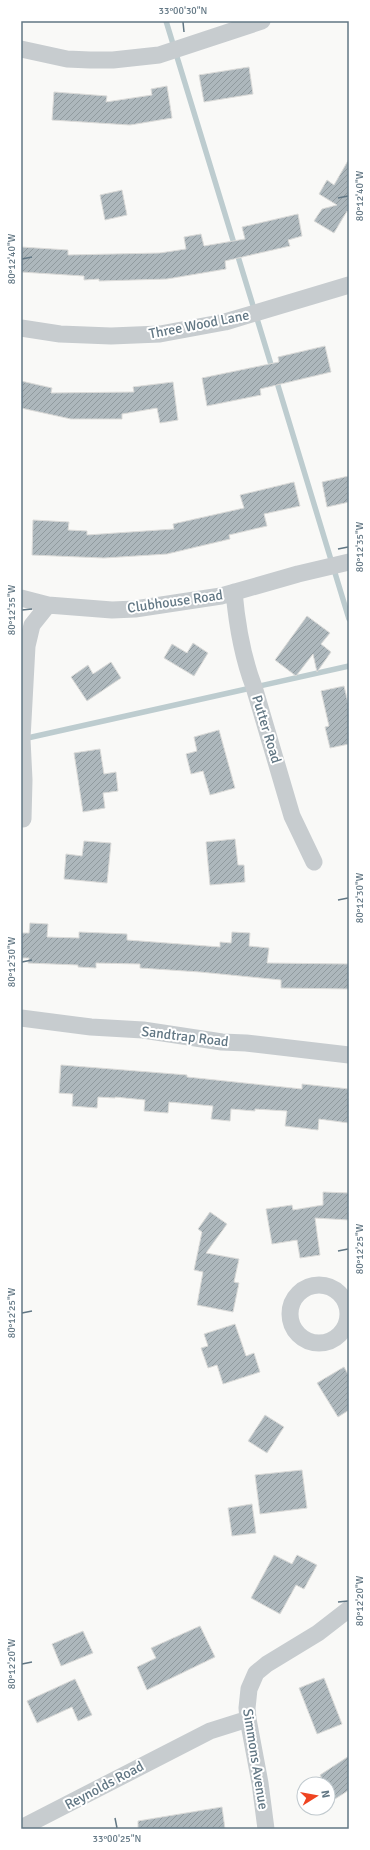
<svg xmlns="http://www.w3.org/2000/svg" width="370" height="1850" font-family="Signika,sans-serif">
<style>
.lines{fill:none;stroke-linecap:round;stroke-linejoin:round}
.stream{stroke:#bdcccf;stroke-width:5.5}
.building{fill:url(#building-hatch);stroke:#dbdbd9}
.minor{stroke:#c7cccf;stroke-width:17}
.ticks{fill:none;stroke:#627784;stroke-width:1.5}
.labels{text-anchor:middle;stroke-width:4;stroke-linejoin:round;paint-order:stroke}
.street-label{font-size:14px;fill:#627784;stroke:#fff}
.neatline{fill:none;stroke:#627784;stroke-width:1.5}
.ticks-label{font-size:10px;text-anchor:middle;fill:#627784}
</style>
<defs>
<pattern id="building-hatch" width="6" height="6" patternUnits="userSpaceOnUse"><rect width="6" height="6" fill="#adb7bc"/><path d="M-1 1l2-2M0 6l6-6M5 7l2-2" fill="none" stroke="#909a9e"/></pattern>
</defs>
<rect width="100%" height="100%" fill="#f9f9f7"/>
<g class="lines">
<!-- stream -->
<path class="stream" d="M166,21l107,350
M276,379l73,240
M23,739l326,-73"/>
</g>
<!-- building -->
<path class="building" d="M249,67l4,27 -49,8 -5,-27z
M167,86l5,32 -42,7 -78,-5 2,-28 53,4 -1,6 46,-7 -1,-6z
M349,159v54l-2,-2 -13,22 -20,-12 8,-12 15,-4 -18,-11 8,-14 7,5z
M122,190l5,25 -22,5 -5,-25z
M298,214l4,22 -14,4 2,6 -65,15 1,8 -59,10 -68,2v-2l-15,1v-4l-63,-4v-25l47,3v5l92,-2 26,-4 -2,-12 17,-3 3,12 41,-7 -3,-12z
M325,346l6,26 -71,17 1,6 -54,11 -5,-28 77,-16 -1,-5z
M21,381l31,7 -1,5 83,-1 -1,-5 40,-5 5,38 -18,3 -3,-15 -35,6v5h-51l-50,-11z
M349,476v26l-22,5 -5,-25z
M294,482l6,24 -36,8 3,12 -38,9 1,4 -63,15 -63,4 -72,-3 1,-35 36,2 -1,8 19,1v4l87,-6 -1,-5 71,-16 -4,-13z
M307,616l23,17 -9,11 10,8 -14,20 -4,-18 -17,22 -21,-16z
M193,643l15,10 -14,23 -30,-18 8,-14 15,9z
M111,662l10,16 -34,23 -16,-24 17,-12 5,9z
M344,686l5,21v37l-19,4 -5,-21 4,-1 -8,-35z
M219,730l16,58 -25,7 -7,-24 -12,3 -5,-20 11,-3 -3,-14z
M100,749l4,25 12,-2 2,19 -15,2 2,15 -22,4 -9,-59z
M235,839l3,26h6l1,17 -35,3 -4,-43z
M84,841l27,2 -4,40 -43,-4 2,-25 16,2z
M30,923l18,1 -1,13 32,1v-6l48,2v6l93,7v-5l11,1 1,-11 18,1 -1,13 20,2 -2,15 82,1v25l-68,-1v-8l-81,-8 -60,-4v-4l-44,-1v5l-18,-1v-2l-50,-2 1,-5h-8v-25h8z
M61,1065l126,10v2l115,12v-5l47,5v34l-30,-4 -1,11 -33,-4 2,-15 -32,-2v2l-24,-2 -1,12 -19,-2 2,-13 -44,-4 -1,11 -24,-2 1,-11 -30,-3v1l-17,-1 -1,11 -25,-2 1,-12 -14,-1z
M323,1192l26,1v27l-34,-2 5,37 -20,3 -3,-18 -25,4 -6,-35 26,-4 1,5 30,-5z
M210,1212l17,12 -21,29 33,6 -5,23 5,1 -6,29 -36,-7 6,-33 -9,-2 8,-38 -4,-3z
M235,1324l11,32 8,-3 6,19 -37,12 -6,-19 -9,3 -7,-20 7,-2 -4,-12z
M344,1367l5,9v34l-11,7 -21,-34z
M265,1415l19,12 -17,26 -19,-12z
M302,1470l5,38 -47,6 -5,-39z
M252,1504l4,29 -24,3 -4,-28z
M274,1555l18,9 5,-9 20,10 -13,24 -8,-4 -16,29 -29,-16z
M200,1626l15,31 -68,33 -10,-23 19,-9 -5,-10z
M83,1631l10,22 -32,13 -9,-22z
M324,1678l18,46 -25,10 -18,-46z
M75,1679l17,36 -14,6 -6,-14 -35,16 -10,-22z
M349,1756v34l-14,9 -7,-11v-4h-3l-5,-9z
M222,1807l3,22h-87v-8z"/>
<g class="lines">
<!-- minor -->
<path class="minor" d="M21,49l46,10 23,1h23l46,-5 103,-34
M21,328l39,6 51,2 49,-2 65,-12 124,-37
M234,592c3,33 8,64 20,95l38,129 22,46
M21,598l27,7 64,5 23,-1 86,-13 77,-22 51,-12
M23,819l1,-39 -2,-41 5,-93 5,-21 16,-20
M21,1018l70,9 52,3 79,12 24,1 103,12
M290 1314a29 29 0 1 1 58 0a29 29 0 1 1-58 0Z
M21,1828l189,-97 38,-12
M266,1829l-6,-46 -12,-64 -1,-11 2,-19 7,-16 11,-9 51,-31 31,-24"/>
</g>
<!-- ticks -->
<path class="ticks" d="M183,22l1,10M338,198l10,-2M22,259l10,-2M338,549l10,-2M22,610l10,-1M338,900l10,-2M22,962l10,-2M338,1251l10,-2M22,1313l10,-2M338,1602l10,-1M22,1664l10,-2M115,1818l2,10"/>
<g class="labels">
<!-- street labels -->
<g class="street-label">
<text transform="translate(199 324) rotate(-11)" y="5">Three Wood Lane</text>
<text transform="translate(175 601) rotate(-8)" y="5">Clubhouse Road</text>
<text transform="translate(267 729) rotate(73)" y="5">Putter Road</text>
<text transform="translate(185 1036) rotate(7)" y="5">Sandtrap Road</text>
<text transform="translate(256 1759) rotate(81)" y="5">Simmons Avenue</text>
<text transform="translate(104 1785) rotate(-28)" y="5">Reynolds Road</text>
</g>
</g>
<!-- border -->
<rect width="370" height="1850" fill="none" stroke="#ffffff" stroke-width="44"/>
<!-- north arrow -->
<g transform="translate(316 1796) rotate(79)"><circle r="19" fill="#ffffff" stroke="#c0c9ce"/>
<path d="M0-3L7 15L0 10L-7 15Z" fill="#ef4421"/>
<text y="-6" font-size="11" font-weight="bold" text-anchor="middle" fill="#627784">N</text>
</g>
<rect x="22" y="22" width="326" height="1806" class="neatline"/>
<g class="ticks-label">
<text x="183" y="14">33°00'30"N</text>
<text transform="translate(359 196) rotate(-90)" y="4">80°12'40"W</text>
<text transform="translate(11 259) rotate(-90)" y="4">80°12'40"W</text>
<text transform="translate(359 547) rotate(-90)" y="4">80°12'35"W</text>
<text transform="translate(11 610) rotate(-90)" y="4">80°12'35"W</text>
<text transform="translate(359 898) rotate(-90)" y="4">80°12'30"W</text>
<text transform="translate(11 962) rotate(-90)" y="4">80°12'30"W</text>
<text transform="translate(359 1249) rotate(-90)" y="4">80°12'25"W</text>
<text transform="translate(11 1313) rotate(-90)" y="4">80°12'25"W</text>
<text transform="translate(359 1601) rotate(-90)" y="4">80°12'20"W</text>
<text transform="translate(11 1664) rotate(-90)" y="4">80°12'20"W</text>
<text x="117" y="1842">33°00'25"N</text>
</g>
</svg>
